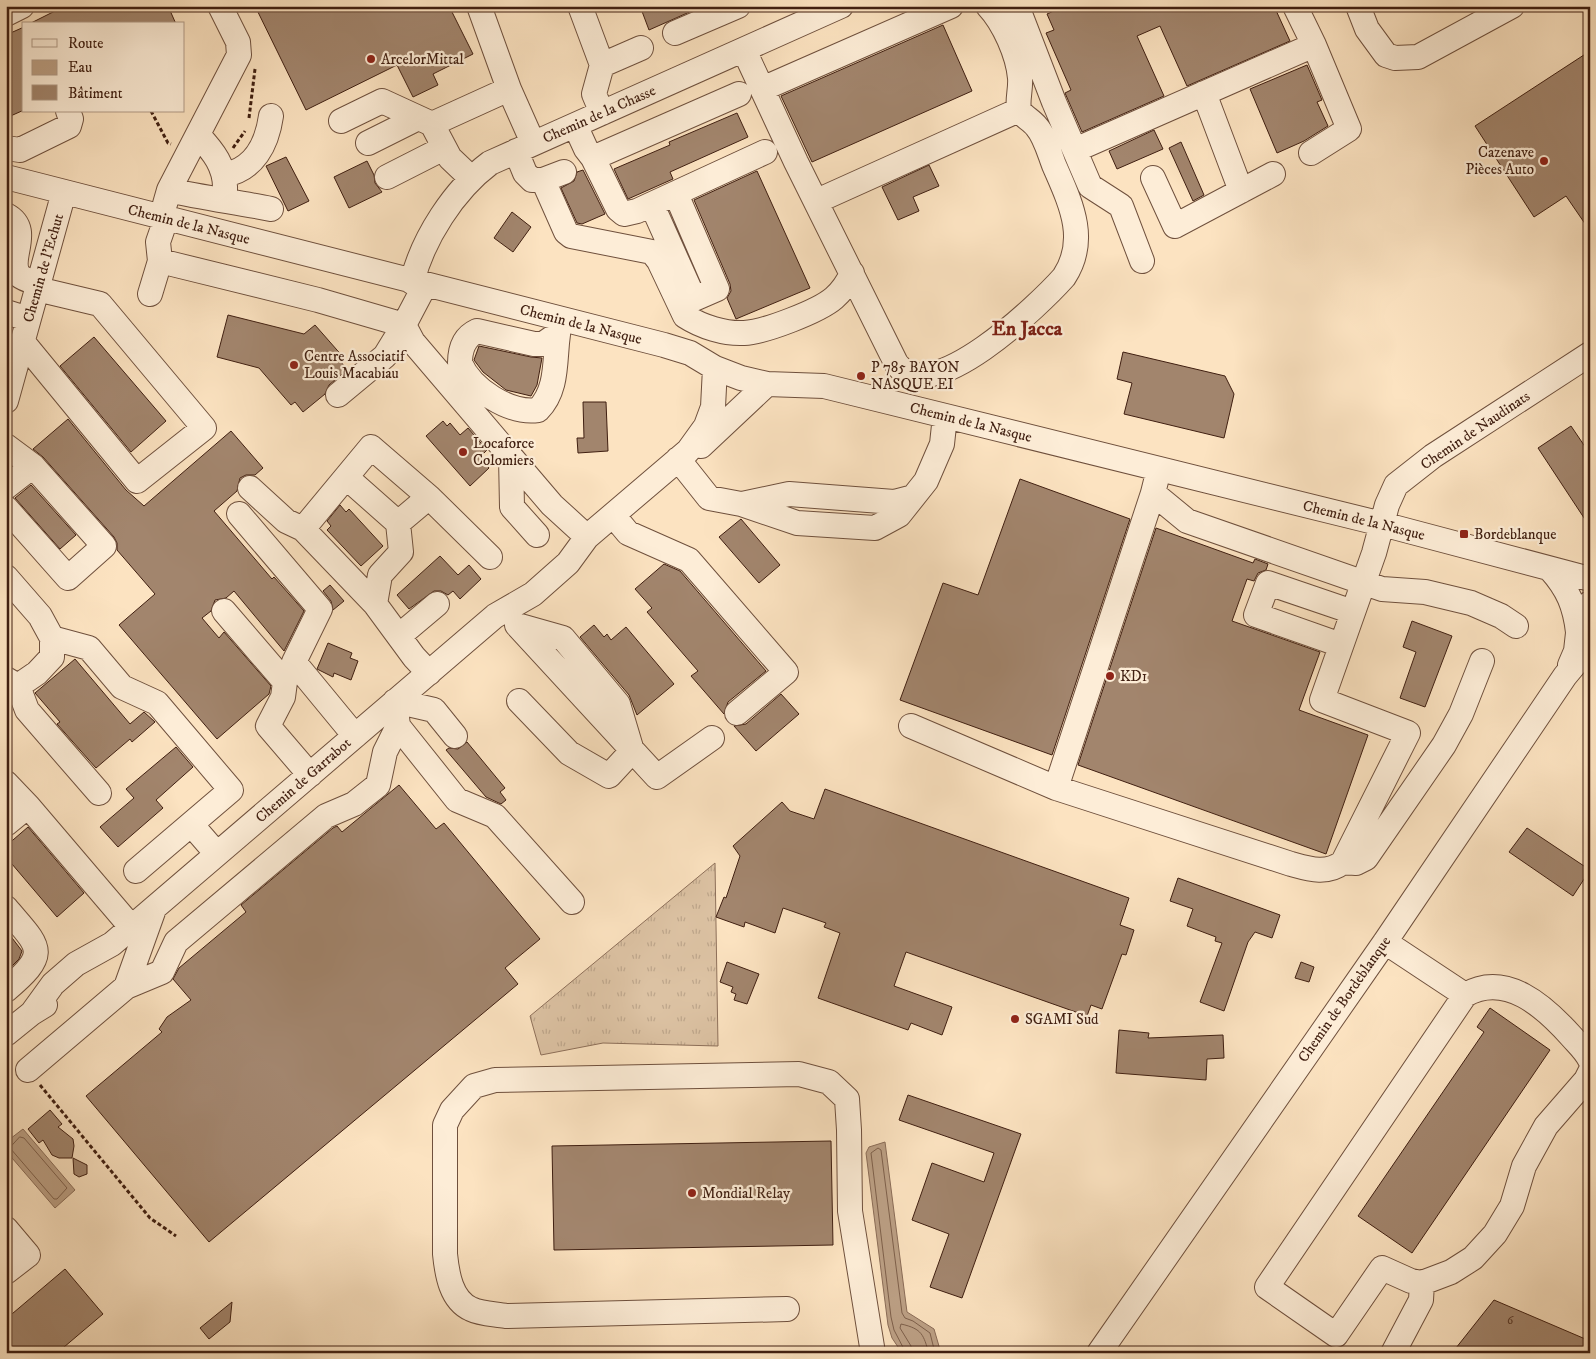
<svg xmlns="http://www.w3.org/2000/svg" width="1596" height="1359" font-family="'IM FELL DW Pica',serif">
<style>
.grass{fill:url(#grass-tufts);stroke:#8e705a}
.water{fill:#bca085;stroke:#8a6c57}
.lines{fill:none;stroke-linecap:round;stroke-linejoin:round}
.shore{stroke:#7e604b;stroke-width:1}
.building{fill:#a2856d;stroke:#401f11}
.minor-casing{stroke:#6f503d;stroke-width:26}
.path{stroke:#401f11;stroke-width:3;stroke-dasharray:4 2.5;stroke-linecap:butt}
.minor{stroke:#fdedd7;stroke-width:24}
.poi-dot{fill:#8f2418;stroke:#fdedd7;stroke-width:2}
.labels{text-anchor:middle;stroke-width:4.5;stroke-linejoin:round;paint-order:stroke}
.number-label{font-size:12px;fill:#583828}
.poi-label{font-size:15px;fill:#401f11;stroke:#fdedd7;text-anchor:start}
.street-label{font-size:15px;fill:#401f11;stroke:#fdedd7}
.district-label{font-size:20px;font-weight:bold;fill:#7a1f14;stroke:#fdedd7}
</style>
<defs>
<pattern id="grass-tufts" width="24" height="20" patternUnits="userSpaceOnUse" patternTransform="scale(1.25)"><rect width="24" height="20" fill="#dcc2a3"/><path d="M3 7l-1-3M5 7V3M7 7l1-3M15 17l-1-3M17 17v-4M19 17l1-3" fill="none" stroke="#bea68b"/></pattern>
</defs>
<rect width="100%" height="100%" fill="#fce3c1"/>
<filter id="stains"><feTurbulence type="fractalNoise" baseFrequency=".004" numOctaves="4"/><feColorMatrix values="0 0 0 0 .2 0 0 0 0 .09 0 0 0 0 .02 0 0 0 .5 -.17"/></filter>
<radialGradient id="worn" r=".72"><stop offset=".6" stop-color="#630" stop-opacity="0"/><stop offset="1" stop-color="#630" stop-opacity=".3"/></radialGradient>
<!-- grass -->
<path class="grass" d="M715,863l3,183 -115,-3 -62,12 -11,-39z"/>
<!-- water -->
<path class="water" d="M23,1129l52,61 -20,18 -49,-57v-9z
M885,1142l22,170 27,17 7,24h-39l-10,-15 -4,-13 -22,-172 3,-6z"/>
<g class="lines">
<!-- shore -->
<path class="shore" d="M20,1137l4,1 43,50 -10,11h-3l-44,-51z
M906,1353l-12,-23 -3,-13 -20,-164 7,-5 3,2 21,163 3,5 8,3 17,12 5,20
M912,1353l-1,-7 -11,-18 1,-4c22,5 22,11 28,29"/>
</g>
<!-- building -->
<path class="building" d="M65,6h103l8,18h-147z
M255,6h194l24,48 -40,20 5,11 -25,12 -16,-32 -91,45z
M640,6h63l-54,24z
M1065,6h209l16,35 -103,45 -27,-60 -23,10 27,60 -82,36 -17,-39 6,-3 -25,-57 8,-3 -7,-16z
M943,25l29,66 -160,71 -31,-66z
M24,27v83l-18,8v-83z
M1590,51v180l-24,-35 -32,21 -59,-91z
M1307,65l15,35 -5,2 11,24 -24,15 -27,12 -27,-64z
M737,113l11,24 -78,35 3,7 -45,20 -14,-30 56,-24 -1,-3z
M1154,130l9,19 -46,20 -8,-18z
M1181,142l23,53 -11,6 -24,-53z
M286,157l23,44 -21,10 -22,-45z
M367,161l7,14 1,8 7,9 -33,16 -15,-31z
M929,165l10,21 -26,11 6,14 -21,9 -16,-33z
M583,170l22,44 -23,10 -5,-1 -16,-35 13,-7 3,-9z
M757,171l53,117 -74,31 -9,-21 4,-7 -1,-7 -36,-84z
M512,212l19,15 -18,25 -19,-14z
M228,315l76,19 11,-9 29,33 -3,4 6,8 -18,15 -4,9 -22,18 -8,-10 -4,3 -32,-37 -42,-11z
M94,337l72,84 -35,31 -71,-86z
M479,346l52,11 11,1 -5,27 -6,11 -25,-6 -23,-18 -9,-12z
M1123,352l102,24 9,18 -10,44 -100,-24 8,-31 -15,-4z
M583,402h23l2,49 -30,2 -1,-15h7z
M68,419l58,71 18,16 87,-75 32,37 -8,7h-9l-6,3 -3,13 -23,20 58,68 2,-2 30,34 -20,40 -50,-60 -8,7 -11,2 -4,11 -9,7 17,20 5,-6 47,54 -2,8 -52,45 -98,-114 36,-31 -38,-44v-7l-3,-6 -71,-80 -10,-8z
M443,421l4,5 3,-3 10,12 8,-7 19,22 -7,7 9,11 -19,18 -44,-50z
M1571,426l19,28v73l-52,-79z
M1020,479l110,40 -78,236 -152,-55 43,-117 35,12z
M31,485l45,50 -16,14 -45,-51z
M340,505l6,7 3,-3 34,37 -22,20 -34,-36 4,-4 -4,-5z
M741,519l39,46 -21,18 -40,-46z
M1156,528l97,35 2,-4 13,5 -2,6 -8,3 -4,8 -7,-2 -15,42 88,31 -21,58 69,25 -42,119 -248,-89z
M440,556l18,19 11,-10 12,14 -21,20 -7,-8 -5,4 -7,-4h-7l-25,18 -12,-14z
M664,564l16,7 86,100 -38,31 -4,12 -33,-38 7,-5 -51,-59 5,-4 -17,-19z
M330,585l14,16 -11,9 -2,-9 -8,-10z
M1412,621l40,15 -27,71 -25,-9 16,-46 -13,-5z
M594,625l10,12 3,-3 4,6 15,-13 48,57 -37,31 -8,-20 -49,-58z
M328,643l24,10 -2,5 8,3 -7,19 -17,-7 -1,4 -16,-8z
M75,659l55,65 14,-12 11,10 -23,20 -2,-3 -34,29 -39,-44 3,-2 -25,-29z
M781,694l18,20 -43,37 -22,-25 12,-2z
M467,742l38,46 -5,4 6,8 -5,4 -15,-7 -40,-47 3,-2 9,1z
M176,747l17,20 -37,33 7,8 -45,39 -18,-20 34,-29 -8,-9z
M399,785l37,44 8,-6 96,116 -35,29 13,16 -309,258 -123,-146 76,-64 -3,-3 8,-12 24,-17 -18,-21 6,-11 67,-56 -5,-7 92,-77 4,-2 5,6z
M825,789l304,109 -9,27 14,5 -8,25 -4,-1 -20,55 -11,-4 -4,11 -181,-64 -12,34 58,21 -10,28 -31,-12 -3,7 -90,-32 22,-65 -16,-6 2,-4 -43,-15 -8,25 -30,-11 -1,5 -28,-10 8,-20 2,1 14,-42 -7,-10 49,-44 8,9 24,8z
M28,827l56,66 -27,24 -51,-60v-11z
M1527,828l63,42 -17,26 -64,-44z
M1178,878l102,37 -8,23 -17,-6 -7,10 -24,69 -24,-9 22,-59 -7,-2 1,-4 -29,-11 6,-17 -23,-8z
M6,930l16,21 -3,8 -12,12z
M727,962l32,12 -12,30 -13,-4 2,-6 -5,-2 2,-5 -13,-5z
M1301,962l13,5 -5,15 -14,-4z
M1490,1008l60,42 -138,203 -54,-37 126,-184 -7,-5z
M1119,1030l30,3 -1,5 75,-3 1,23 -17,1 -1,21 -90,-7z
M908,1095l113,39 -59,164 -32,-11 19,-53 -37,-14 20,-57 52,19 10,-29 -95,-33z
M50,1110l12,14 -4,3 15,12 1,7 -2,12h-13l-7,-3 -9,-15 -4,3 -11,-14z
M831,1141l2,104 -279,5 -2,-104z
M73,1158l14,7v9l-8,3 -5,-3z
M65,1269l38,45 -46,39h-51v-34z
M1494,1300l96,41v12h-138z
M232,1302l-2,20 -21,17 -9,-11z"/>
<g class="lines">
<defs>
<path id="minor" d="M479,6l30,83
M580,6l22,59 -8,29 8,19
M1017,6l37,96 36,84 31,20 21,55
M1295,6l19,39
M1358,6l9,23 19,26 9,3 23,-1 94,-51
M6,14l16,-8
M675,33l63,-27
M744,50l52,112 100,201c33,49 145,-60 168,-86 25,-38 6,-75 -10,-112 -5,-13 -9,-29 -18,-39 -5,-6 -12,-9 -17,-16 -2,-10 2,-21 1,-32 -2,-23 -16,-55 -32,-72
M602,65l39,-17
M762,89l189,-83
M1204,93l37,98
M341,121l41,-20 50,23
M575,125l11,24 7,9 146,-64
M198,135c15,16 28,32 27,55
M368,143l50,-25
M6,148l14,2 49,-24 2,-7 -3,-8
M1075,150l239,-105 35,84 -38,24
M516,151l9,22 7,7h11l21,-8
M593,158l25,51 6,5 13,-3 128,-59
M224,175c30,-5 43,-31 47,-59
M6,177l658,168 26,8 25,15 26,10 26,6 57,2 558,138 208,55
M387,177l57,-29
M471,178l-21,-20 -18,-34 77,-35 24,54
M1153,178l22,48 98,-52
M543,180l23,52 5,4 81,16 7,9 26,55c17,11 40,18 59,17 21,-1 75,-22 90,-35 8,-7 14,-16 18,-25
M169,190l70,-135 -1,-13 -18,-36
M817,201l202,-91
M165,204l4,-14c34,8 68,12 102,19
M652,205l42,94 23,-10 -41,-95
M6,215c29,15 -1,46 14,61 5,4 12,5 18,7
M160,261l158,39 86,25 21,-40
M412,282c11,-44 42,-92 78,-119l351,-157
M150,294l10,-33 -2,-19 8,-23
M6,312l22,7
M556,335l-13,9h-9l-57,-13c-13,6 -17,18 -17,32 11,26 49,51 78,47 24,-24 14,-61 23,-91
M22,341l115,140 67,-53 -104,-124 -63,-15
M338,395l47,-39 19,-31 9,17 139,163 35,32
M6,401l58,-209
M6,446l27,20 -27,21
M701,446l66,-62
M511,457l1,50 25,28
M678,459l31,39 32,6 56,19 78,5 24,-13 27,-34 16,-37 3,-28
M1159,469l-6,24 -97,295 235,76c18,5 36,11 52,-2l65,-129 -86,-33 52,-147 13,-48 9,-20 37,-29 157,-102
M346,477l52,46
M250,488l36,33 17,8
M1153,493l34,28 195,68 43,3 46,11 30,13 15,10
M742,504l47,-10 105,8 19,-5
M6,508l62,70 36,-32 -71,-80
M239,514l81,95 -26,53 61,74
M613,515l15,18 61,27 97,112 -49,41
M1550,569c18,20 25,37 28,63
M6,577l34,39 12,22v19l-15,16 -19,13 -12,-7
M375,604l-72,-75 68,-82 58,50
M224,611l61,71 -2,15 -15,29 42,49
M517,625l46,13 55,66 14,47 -23,25 -40,-23 -50,-52
M517,625l140,152 55,-39
M399,636l38,-32
M52,638l37,10 33,39 35,16 74,87 -95,81
M1341,645l-85,-30 12,-32 85,29
M1570,665l6,-14 2,-18 12,-30
M429,673l-15,-16 -39,-53 5,-29 21,-23 -3,-29 31,-26 61,60
M18,686l9,24 72,83
M911,726l145,62
M455,736l-21,-26 -39,-9 3,25 59,74 38,16 77,86
M6,783l22,23 -22,18
M28,806l104,122
M191,824l26,30
M1343,862l13,1 10,-5 78,-113 17,-31 21,-53
M6,908c34,40 45,44 0,82
M1385,942l80,53
M126,987l28,-78
M32,1013l21,-29 23,-20 36,-20 383,-328 38,-22 35,-31 19,-26 101,-86 18,-25 7,-19 2,-39
M6,1034l26,-21 13,-8
M1590,1060c-4,-9 -12,-16 -19,-24 -26,-29 -65,-65 -106,-41l-198,292 69,48 46,-67 29,13 11,2 29,-11 22,-14 22,-24 17,-28 12,-40 22,-40 40,-46 4,-8
M28,1070l98,-83 36,-15 14,-30 150,-126 28,-12 24,-19 7,-33 13,-26
M6,1229l22,26 -22,17
M787,1309l-281,7c-10,-2 -25,-2 -35,-7 -20,-9 -24,-35 -26,-55v-129l7,-15 22,-24 21,-6 304,-6 30,8 18,17 2,31 1,81 23,142
M1099,1353l286,-411 180,-266 25,-30
M1393,1353l28,-53 1,-17"/>
</defs>
<!-- minor casing -->
<use href="#minor" class="minor-casing"/>
<!-- path -->
<path class="path" d="M151,111l17,32 3,1
M249,118l6,-49
M233,148l12,-17
M40,1085l110,133 26,18"/>
<!-- minor -->
<use href="#minor" class="minor"/>
</g>
<!-- markers -->
<g class="poi-dot">
<circle cx="371" cy="59" r="5"/>
<circle cx="1544" cy="161" r="5"/>
<circle cx="294" cy="365" r="5"/>
<circle cx="861" cy="376" r="5"/>
<circle cx="463" cy="452" r="5"/>
<rect x="1459" y="529" width="10" height="10" rx="2.5"/>
<circle cx="1110" cy="676" r="5"/>
<circle cx="1015" cy="1019" r="5"/>
<circle cx="692" cy="1193" r="5"/>
</g>
<g class="labels">
<!-- number labels -->
<g class="number-label">
<text x="1510" y="1324">6</text>
</g>
<!-- poi labels -->
<g class="poi-label">
<text x="381" y="64">ArcelorMittal</text>
<text x="1534" y="157" text-anchor="end">Cazenave<tspan x="1534" dy="17">Pièces Auto</tspan></text>
<text x="304" y="361">Centre Associatif<tspan x="304" dy="17">Louis Macabiau</tspan></text>
<text x="871" y="372">P 785 BAYON<tspan x="871" dy="17">NASQUE EI</tspan></text>
<text x="473" y="448">Locaforce<tspan x="473" dy="17">Colomiers</tspan></text>
<text x="1474" y="539">Bordeblanque</text>
<text x="1120" y="681">KD1</text>
<text x="1025" y="1024">SGAMI Sud</text>
<text x="702" y="1198">Mondial Relay</text>
</g>
<!-- street labels -->
<g class="street-label">
<text transform="translate(599 114) rotate(-24)" y="5">Chemin de la Chasse</text>
<text transform="translate(189 224) rotate(14)" y="5">Chemin de la Nasque</text>
<text transform="translate(43 268) rotate(-74)" y="5">Chemin de l'Echut</text>
<text transform="translate(581 324) rotate(14)" y="5">Chemin de la Nasque</text>
<text transform="translate(971 422) rotate(14)" y="5">Chemin de la Nasque</text>
<text transform="translate(1475 430) rotate(-34)" y="5">Chemin de Naudinats</text>
<text transform="translate(1364 520) rotate(14)" y="5">Chemin de la Nasque</text>
<text transform="translate(303 780) rotate(-41)" y="5">Chemin de Garrabot</text>
<text transform="translate(1344 999) rotate(-55)" y="5">Chemin de Bordeblanque</text>
</g>
<!-- district labels -->
<g class="district-label">
<text x="1027" y="335">En Jacca</text>
</g>
</g>
<!-- margin -->
<rect width="1596" height="1359" fill="none" stroke="#fce3c1" stroke-width="25"/>
<rect x="8" y="8" width="1581" height="1344" fill="none" stroke="#401f11" stroke-width="2.5"/>
<rect x="12" y="12" width="1571" height="1334" fill="none" stroke="#401f11"/>
<!-- legend -->
<rect x="22" y="22" width="162" height="90" fill="#fdedd7" stroke="#b19b88"/>
<rect x="32" y="39" width="25" height="8" fill="#fdedd7" stroke="#b19b88"/>
<text x="68" y="48" font-size="15" fill="#401f11">Route</text>
<rect x="32" y="60" width="25" height="15" fill="#bca085" stroke="#b19b88"/>
<text x="68" y="72" font-size="15" fill="#401f11">Eau</text>
<rect x="32" y="85" width="25" height="15" fill="#a2856d" stroke="#b19b88"/>
<text x="68" y="98" font-size="15" fill="#401f11">Bâtiment</text>
<rect width="100%" height="100%" filter="url(#stains)"/>
<rect width="100%" height="100%" fill="url(#worn)"/>
</svg>
